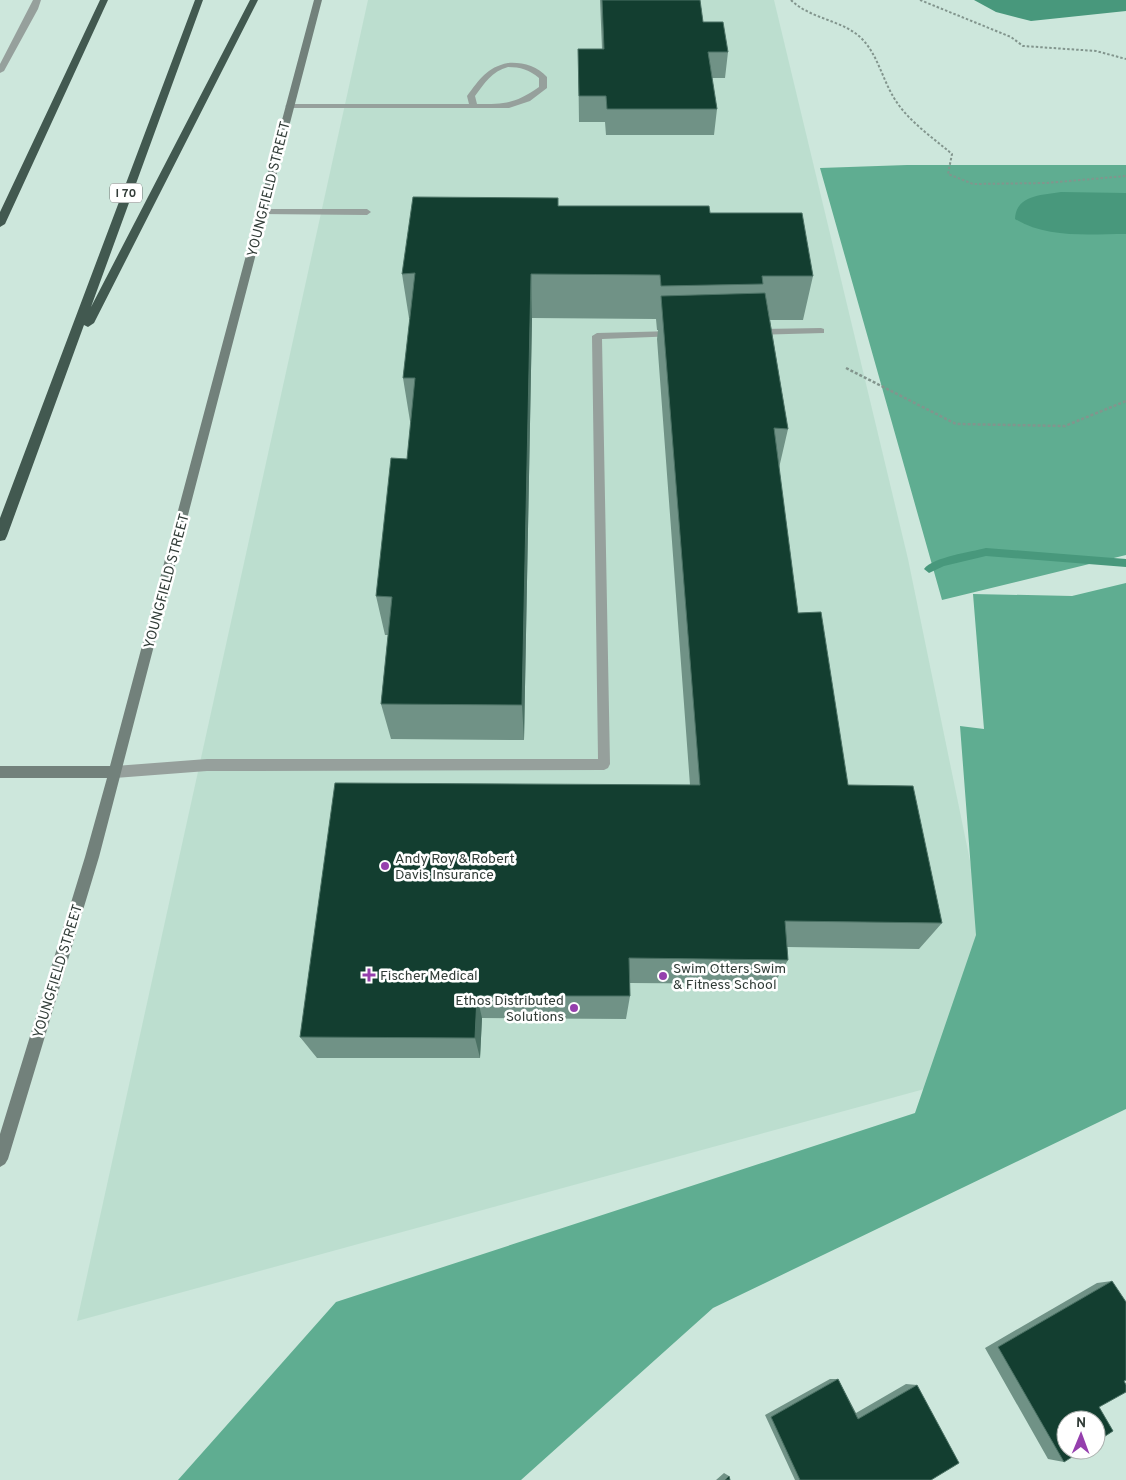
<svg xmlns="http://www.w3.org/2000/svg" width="1126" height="1480" font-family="Overpass,sans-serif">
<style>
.built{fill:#bcdecf}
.forest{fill:#5fad91}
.water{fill:#48987c}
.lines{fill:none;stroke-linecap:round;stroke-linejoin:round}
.stream{fill:#48987c;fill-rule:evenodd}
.path-far1{stroke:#82958d;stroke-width:2;stroke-dasharray:2.5 2;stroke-linecap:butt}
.path{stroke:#82958d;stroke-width:2.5;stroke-dasharray:3 2;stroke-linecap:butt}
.lane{fill:#96a09c;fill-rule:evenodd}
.secondary{fill:#72817b;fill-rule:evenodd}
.highway{fill:#425950;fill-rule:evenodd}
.wall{fill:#709286}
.shaded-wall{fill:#4b7164}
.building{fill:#133e30;stroke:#4b7164}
.poi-dot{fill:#953fad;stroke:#fff;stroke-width:2}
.labels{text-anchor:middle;stroke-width:5;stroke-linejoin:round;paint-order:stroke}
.shield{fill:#fff;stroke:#707774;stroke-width:1}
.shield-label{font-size:12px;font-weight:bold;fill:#323d38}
.street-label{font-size:14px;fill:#323d38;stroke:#fff}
.poi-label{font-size:14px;fill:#323d38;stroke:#fff;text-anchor:start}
</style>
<rect width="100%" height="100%" fill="#cde7dc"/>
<!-- built -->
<path class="built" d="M368,0h406l134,559 104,506 -935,256z"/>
<!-- forest -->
<path class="forest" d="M907,165h219v390l-184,45 -122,-432z
M1126,583v526l-413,199 -192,172h-343l158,-178 579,-189 61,-178 -16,-209 24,3 -11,-135 99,2z"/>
<!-- water -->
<path class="water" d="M974,0h152v11l-95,10 -35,-9z
M1061,192l65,1v41c-36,0 -79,5 -111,-15 1,-24 27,-24 46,-27z"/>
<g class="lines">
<!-- stream -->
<path class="stream" d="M986,548l140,11v8l-140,-11 -42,10 -15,7 -5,-4c9,-12 47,-17 62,-21z"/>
<!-- path-far1 -->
<path class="path-far1" d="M791,0c20,20 55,20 73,41 14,16 19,39 30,57 14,23 38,39 58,56l-4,20 25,10 73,-1 80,-7
M920,0l91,37 12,9 73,5 30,8"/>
<!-- path -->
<path class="path" d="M846,368l110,56 109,2 61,-25"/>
<!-- lane -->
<path class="lane" d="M33,0h8l-3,9 -34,62 -4,2v-9z
M508,63c14,-1 29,3 39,14v11l-17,13 -21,7h-220l-4,-2 4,-2h180l-2,-8c12,-16 20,-29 41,-33zM508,67c12,0 22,3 31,11v9c-25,17 -33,17 -62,17l-2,-8c9,-12 17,-25 33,-29z
M262,209h105l4,3 -4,3 -108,-1 -1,-2z
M821,328l3,1v4l-68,2 -5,-3 5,-3z
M674,331l3,1v4l-75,3 8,425 -2,4 -4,2 -397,1 -92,7 -5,-2 -1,-4 1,-4 5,-2 92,-7h391l-6,-423 5,-3z"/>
<!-- secondary -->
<path class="secondary" d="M314,0h8l-223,857 -91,302 -3,5 -5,3v-33l85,-277 22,-79h-107v-12h110z"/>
<!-- highway -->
<path class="highway" d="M100,0h8l-103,224 -5,3v-15z
M195,0h8l-112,307 159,-307h8l-164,323 -6,4 -4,-2 -77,211 -2,4 -5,1v-23z"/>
</g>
<!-- wall -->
<path class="wall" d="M600,0h100l3,22 25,30 -3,26h-13l5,31 -3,26h-108l-1,-13h-26l-1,-73h24z
M558,206l152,7 103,63 -10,44h-33l18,109 -9,39 19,145 50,172 94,138 -23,26 -132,-2 1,13 -14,24 -144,-1v13l-4,23 -144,-1 -2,40h-163l-17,-21 390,-252 -33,-446 1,-9h-1l-1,-11 -124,-1 -8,422 -133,-1 -10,-35 7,-69h-3l-9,-39 31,-137 4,-38h-1l-7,-43 7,-60h-1l-7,-44z
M1112,1281l12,100 -25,26 -35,55 -16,-3 -63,-111 112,-65z
M830,1379h8l18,34 50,-29 11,1 14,95h-136l-30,-65z
M724,1473l5,3 1,4h-14z"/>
<!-- shaded-wall -->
<path class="shaded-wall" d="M531,274l1,44 -8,422 -2,-35z
M477,996l5,22 -2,40 -5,-20z"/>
<!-- building -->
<path class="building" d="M602,0h98l3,22h20l5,30h-20l9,57h-110l-1,-13h-27l-1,-47h26z
M413,197l145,1v8h151l1,7h92l11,63h-51l1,8 -102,2 -1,-11 -129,-1 -9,431 -141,-1 11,-107 -16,-1 15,-138 16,1 8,-81h-12l12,-105 -13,1z
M765,293l23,136 -14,-1 24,185 23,-1 27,173 65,1 29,137 -157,-2 3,39 -159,-2 1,38h-153l-2,42 -175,-1 35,-254 365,2 -39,-489z
M1112,1281l14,21v78l-2,1 2,4v7l-27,15 14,24 -17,11v-22h-30v30h17l-19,12 -66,-115z
M838,1379l20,40 59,-34 42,78 -28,17h-131l-29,-63z
M729,1476l1,4h-5z"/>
<!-- markers -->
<g class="poi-dot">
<circle cx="385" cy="866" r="5"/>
<path d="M366.5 967.5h5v5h5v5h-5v5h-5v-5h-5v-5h5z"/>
<circle cx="663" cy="976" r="5"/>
<circle cx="574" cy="1008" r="5"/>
</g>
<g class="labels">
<!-- shield labels -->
<rect class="shield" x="110" y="183.5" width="32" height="19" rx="4"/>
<g class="shield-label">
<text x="126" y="197">I 70</text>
</g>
<!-- street labels -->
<g class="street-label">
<text transform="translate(268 189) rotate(-76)" y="5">YOUNGFIELD STREET</text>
<text transform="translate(166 581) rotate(-75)" y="5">YOUNGFIELD STREET</text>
<text transform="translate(57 971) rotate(-73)" y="5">YOUNGFIELD STREET</text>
</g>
<!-- poi labels -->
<g class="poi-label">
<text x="395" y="863">Andy Roy &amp; Robert<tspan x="395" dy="16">Davis Insurance</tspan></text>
<text x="673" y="973">Swim Otters Swim<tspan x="673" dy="16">&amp; Fitness School</tspan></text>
<text x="380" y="980">Fischer Medical</text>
<text x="564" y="1005" text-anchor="end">Ethos Distributed<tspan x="564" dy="16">Solutions</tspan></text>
</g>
</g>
<!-- north arrow -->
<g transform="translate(1081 1435) rotate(1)"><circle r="24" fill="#ffffff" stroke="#adb1af"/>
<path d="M0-4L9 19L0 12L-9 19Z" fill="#953fad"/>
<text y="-8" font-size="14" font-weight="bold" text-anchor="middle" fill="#323d38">N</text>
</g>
</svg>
